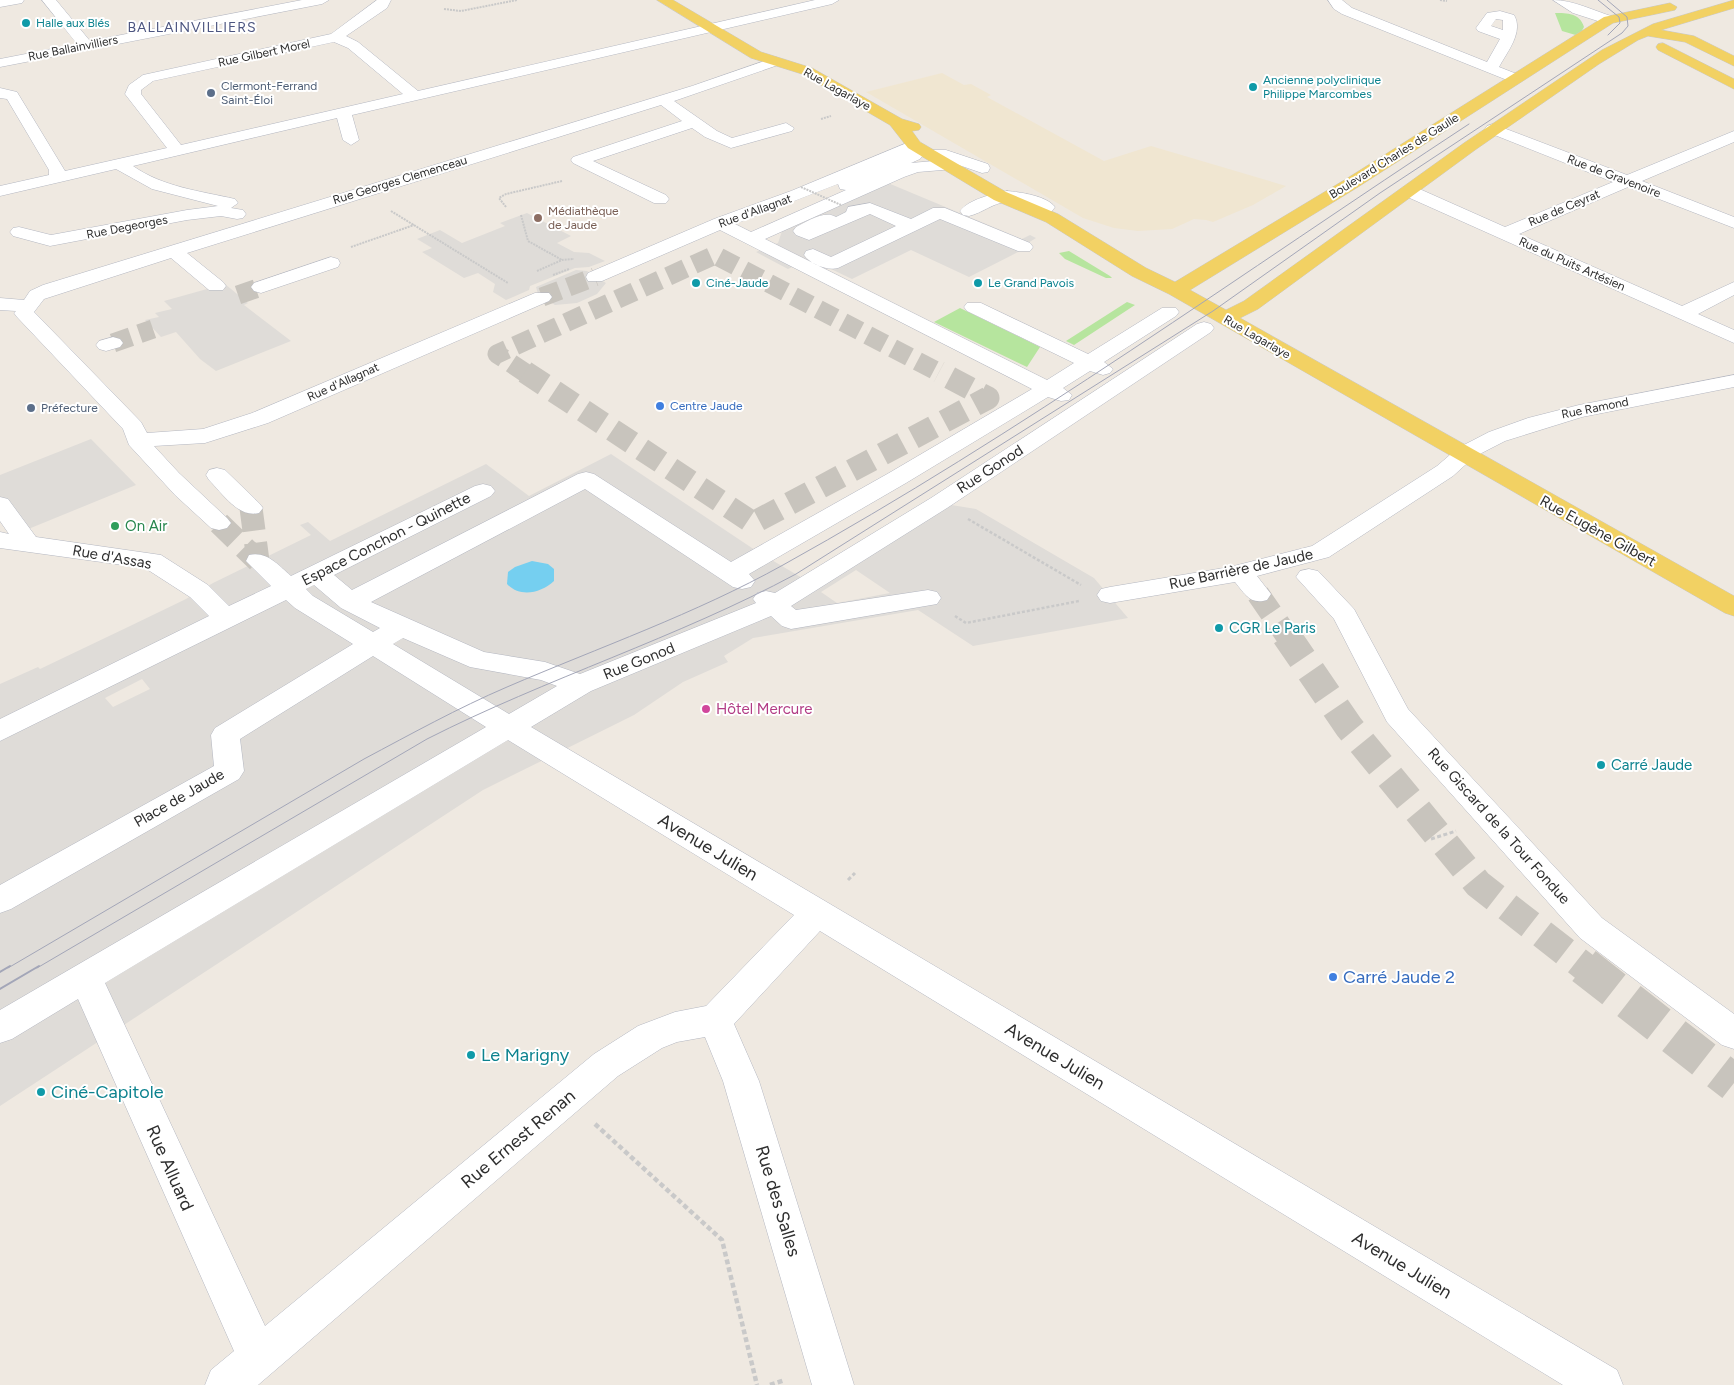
<svg xmlns="http://www.w3.org/2000/svg" width="1734" height="1385" font-family="Figtree,sans-serif">
<style>
.education{fill:#f0e6d1}
.green{fill:#b6e59e}
.plaza{fill:#dfdcd8;fill-rule:evenodd}
.water{fill:#75cff0}
.lines{fill:none;stroke-linecap:round;stroke-linejoin:round}
.minor-tunnel-far3{stroke:#c8c4bd;stroke-width:19;stroke-dasharray:19 9;stroke-linecap:butt}
.minor-tunnel-far2{stroke:#c8c4bd;stroke-width:23;stroke-dasharray:23 12;stroke-linecap:butt}
.minor-tunnel-far1{stroke:#c8c4bd;stroke-width:29;stroke-dasharray:29 15;stroke-linecap:butt}
.minor-tunnel{stroke:#c8c4bd;stroke-width:38;stroke-dasharray:38 19;stroke-linecap:butt}
.minor-casing{stroke:#b4b7c1;stroke-width:1}
.major-casing{stroke:#c9c9c9;stroke-width:1}
.path-far3{stroke:#c9c9c9;stroke-width:2;stroke-dasharray:2 1;stroke-linecap:butt}
.path-far2{stroke:#c9c9c9;stroke-width:2.5;stroke-dasharray:3 2;stroke-linecap:butt}
.path-far1{stroke:#c9c9c9;stroke-width:3;stroke-dasharray:4 2.5;stroke-linecap:butt}
.path{stroke:#c9c9c9;stroke-width:4.5;stroke-dasharray:5 3;stroke-linecap:butt}
.minor{fill:#fff;fill-rule:evenodd}
.major{fill:#f2d163;fill-rule:evenodd}
.tram-far1{stroke:#a3a6b8;stroke-width:1}
.tram{stroke:#a3a6b8;stroke-width:2}
.path-bridge{stroke:#c9c9c9;stroke-width:2;stroke-dasharray:2 1;stroke-linecap:butt}
.culture-dot{fill:#0f9aa8;stroke:#fff;stroke-width:2}
.service-dot{fill:#5c6f8a;stroke:#fff;stroke-width:2}
.education-dot{fill:#8d6e63;stroke:#fff;stroke-width:2}
.shop-dot{fill:#3f7fe0;stroke:#fff;stroke-width:2}
.leisure-dot{fill:#2e9e5b;stroke:#fff;stroke-width:2}
.hotel-dot{fill:#d1479c;stroke:#fff;stroke-width:2}
.labels{text-anchor:middle;stroke-width:4;stroke-linejoin:round;paint-order:stroke}
.far-culture-label{font-size:12px;fill:#0d838f;stroke:#fff;text-anchor:start}
.far-street-label{font-size:12px;fill:#2e2e2e;stroke:#fff}
.far-service-label{font-size:12px;fill:#4e5e75;stroke:#fff;text-anchor:start}
.far-education-label{font-size:12px;fill:#785e54;stroke:#fff;text-anchor:start}
.far-shop-label{font-size:12px;fill:#366cbe;stroke:#fff;text-anchor:start}
.far-neighbourhood-label{font-size:14px;letter-spacing:1px;fill:#4d5680;stroke:#fff}
.street-label{font-size:15px;fill:#2e2e2e;stroke:#fff}
.leisure-label{font-size:15px;fill:#27864d;stroke:#fff;text-anchor:start}
.culture-label{font-size:15px;fill:#0d838f;stroke:#fff;text-anchor:start}
.hotel-label{font-size:15px;fill:#b23c85;stroke:#fff;text-anchor:start}
.near-street-label{font-size:18px;fill:#2e2e2e;stroke:#fff}
.near-shop-label{font-size:18px;fill:#366cbe;stroke:#fff;text-anchor:start}
.near-culture-label{font-size:18px;fill:#0d838f;stroke:#fff;text-anchor:start}
</style>
<rect width="100%" height="100%" fill="#efe9e1"/>
<!-- education -->
<path class="education" d="M942,73l22,12 7,-1 20,11 -4,2 117,64 47,-15 135,40 -33,19 -40,17 -7,-2 -12,-1 -22,10 -34,2 -24,-3 -31,-10 -217,-126z"/>
<!-- green -->
<path class="green" d="M1555,13c12,0 25,0 29,14l-5,9 -17,-5z
M1069,251l41,25 2,2h-6l-41,-19 -6,-6z
M1127,302l8,3 -61,40 -8,-4z
M960,308l80,39 -13,20 -93,-45z"/>
<!-- plaza -->
<path class="plaza" d="M888,183l134,56 8,-4 6,3 -8,5 2,3 -61,31 -58,-27 -59,29 -42,-20 -22,10 -32,-17 22,-9 5,-15z
M527,213l44,23 -14,7 17,9 15,1 16,8 -16,6 -14,1 -45,18 -1,4 -23,10 -13,-8 2,-8 -17,-11 -14,5 -42,-26 10,-4 -15,-9 23,-9 22,13 43,-17 -5,-3z
M576,270l11,1 19,12 -9,11 -20,9 -22,2 -17,-11 -2,-7z
M225,284l23,19 -4,2 47,36 -75,30 -16,-12 -24,-27 -15,5 -16,-17 14,-3 -4,-4 17,-4 -8,-8z
M91,439l45,46 -115,47 -21,-28v-29z
M611,454l144,96 54,32 130,-79 37,6 118,69 34,40 -155,28 -55,-36 -165,28 -29,18 4,6 -45,20 -49,33 -151,75 -483,316v-422l38,-17 2,2 88,-42 58,-28 27,-16 98,-48 -11,-10 8,-3 22,19 156,-77 43,32zM856,570l34,23 -53,10 -16,-11zM142,679l8,10 -37,18 -8,-9z"/>
<!-- water -->
<path class="water" d="M532,561l16,3 6,5v12c-13,12 -34,17 -47,3l1,-12 7,-5z"/>
<g class="lines">
<!-- minor-tunnel-far3 -->
<path class="minor-tunnel-far3" d="M238,295l23,-8
M542,297l53,-20
M113,343l40,-14
M527,374l-30,-20 218,-99 227,119"/>
<!-- minor-tunnel-far2 -->
<path class="minor-tunnel-far2" d="M525,372l228,151 235,-125 -49,-26
M251,508l7,53
M219,523l39,38
M1258,594l29,42"/>
<!-- minor-tunnel-far1 -->
<path class="minor-tunnel-far1" d="M1286,635l63,92 129,157 108,84"/>
<!-- minor-tunnel -->
<path class="minor-tunnel" d="M1584,966l150,117"/>
<defs>
<path id="minor" d="M0,0h24l-2,3 -22,4z
M42,0h14l34,41 212,-41h27l-7,4 -322,63v-8l77,-15z
M377,0h14l-4,8 -41,28 12,6 60,49 397,-91h24l-7,4 -480,111 7,25 -8,5 -8,-5 -6,-22 -204,48c30,21 67,25 102,33l3,4 -7,5 12,2 3,4 -3,4 -6,1 -16,-3 -34,4 -137,26 -37,-10 -3,-4 3,-4 6,-1 32,8 136,-25 31,-4 -66,-17 -36,-20 -116,27v-10l49,-11v-5l-42,-71 -7,-1v-10l17,4 48,79 102,-23 -42,-54 4,-9 14,-10 188,-41zM334,42l14,6 55,46 -222,51 -40,-51v-4l12,-9z
M1328,0h14l10,8 135,54 13,-23 -22,-8 -2,-3 11,-15 13,-2 14,4c10,17 -7,37 -15,52l23,9 2,3 -7,4 -5,-1 -170,-68 -8,-5zM1496,19l7,1v10l-12,-4z
M1553,0c21,0 41,11 61,17l2,3 -7,4 -5,-1 -31,-10z
M776,57l7,4 -2,3 -107,37 43,30 15,7 54,-15 8,5 -2,3 -61,17 -26,-11 -13,-9 -99,33 73,34 3,4 -3,4h-12l-81,-40 -2,-3 2,-3 109,-36 -21,-16 -474,148 36,29 3,4 -3,4h-14l-38,-32 -127,41 -10,13 107,110 6,11 56,-4 49,-16 283,-120h14l3,4 -3,4 -281,122 -63,20 -51,3 25,27 48,45 4,5 -4,5 -8,2 -8,-2 -36,-33 -46,-50 -6,-16 -106,-112 -3,-4 2,-2 -16,-1v-12l24,2 6,-9 13,-6 649,-199z
M1493,124l134,51 107,-44v11l-92,39 92,36v11l-106,-41 -109,47 163,72 52,-24v13l-36,19 36,16v13l-331,-148 -3,-4 3,-4h12l90,40 108,-45 -126,-50 -2,-3 2,-3z
M914,140l6,2 6,8h20l42,14 2,4 -2,4 -6,1 -26,-9 -2,5 -36,3 -14,5 -139,62 282,141 27,-17 -107,-52 -3,-4 3,-4h14l107,51 74,-46h14l3,4 -3,4 -72,46 9,7 -3,4 -7,2 -13,-4 -27,17 9,7 -3,5 -8,1 -13,-4 -142,86 -157,91 6,7 -4,6 -9,2 -9,-2 -148,-98 -214,113 113,50 61,10 35,12 176,-71 -3,-4 4,-6 9,-2 9,2 156,-95 266,-174 7,-2 7,2 3,4 -3,4 -264,176 -156,98 5,4 132,-20 9,2 4,6 -4,6 -146,25 -9,-3 -11,-10 -180,75 -60,36 1086,643 6,15h-60l-743,-454 -86,93 25,57 95,304h-42l-89,-304 -18,-44 -28,5 -15,6 -44,28 -360,309h-53l6,-15 23,-19 -156,-352 -66,40 -12,4v-33l486,-283 -113,-71 -133,83 4,32 -5,8 -228,130 -11,4v-28l214,-119 -3,-31 4,-7 138,-84 -58,-36 -9,-8 -286,141v-22l209,-103 -19,-19 -45,-29 -145,-20v-16l9,2 -9,-13v-24l8,2 28,38 125,18 47,30 21,21 42,-20 -25,-25 3,-6c18,-4 29,10 42,21l184,-90 8,-2 8,2 4,5 -4,5 -157,79 18,15 226,-116 8,-2 8,2 137,88 158,-89 143,-84 -312,-159 -118,51h-14l-2,-4 2,-4 126,-54 77,-28zM923,155l2,2 20,3 -34,3 9,-4zM838,184l2,5 6,1 -95,42 -16,-8zM314,585l27,23 39,20 -7,4 -60,-36 -7,-7zM403,638l67,29 71,13 16,6 -48,28 -116,-70zM508,740l286,175 -88,91 -31,6 -37,14 -44,28 -329,272 -160,-343z
M1007,191c13,1 40,5 48,16l-3,4c-15,4 -30,-10 -46,-9 -13,1 -24,11 -37,14l-6,-1 -3,-4c9,-12 33,-17 47,-20z
M870,203l41,16 22,-11h12l85,35 3,4 -3,4h-12l-78,-32 -102,49c-11,3 -28,-4 -34,-13l2,-4 7,-2 18,8 65,-31 -26,-12 -61,26 -13,-5 -3,-4 3,-4c11,-5 28,-17 40,-10l10,-5 2,-5z
M331,257l7,2 2,4 -2,4 -77,26 -7,-2 -3,-4 3,-4z
M113,337l7,2 3,4 -3,4 -14,4 -7,-2 -3,-4 3,-4z
M1734,375v12l-152,30 -77,24 -31,16 -21,19 -124,81 -72,19 14,18 -4,6c-17,5 -22,-6 -32,-18l-125,21 -9,-2 -4,-6 4,-6 9,-2 120,-20 82,-21 125,-80 21,-18 31,-16 39,-14 51,-13z
M217,468l8,2 34,33 4,5 -4,5c-21,5 -36,-19 -50,-33l-3,-5 3,-5z
M1309,569l9,2 36,38 54,100 194,209 132,96v35l-12,-4 -142,-107 -193,-216 -53,-103 -38,-42 4,-6z"/>
<path id="major" d="M657,0h16l88,52 51,16 90,51 17,5 2,3 -2,3 -7,1 8,11 86,50 52,22 88,54 29,14 171,-103 258,-162 66,-14 7,4 -2,3 -62,13 -255,164 -168,103 36,20 18,-9 220,-158 138,-93 51,-26 81,-24v8l-73,22 33,6 40,20v10l-49,-24 -37,-6 -10,4 -39,24 -124,86 -217,159 -18,9 494,278v20l-9,-3 -556,-319 -37,-18 -86,-54 -52,-22 -86,-52 -18,-23 -88,-51 -51,-16z
M1663,43l71,36v10l-76,-39 -2,-3 2,-3z"/>
</defs>
<!-- minor casing -->
<use href="#minor" class="minor-casing"/>
<!-- major casing -->
<use href="#major" class="major-casing"/>
<!-- path-far3 -->
<path class="path-far3" d="M1440,0l7,1
M444,9l17,2 56,-11
M821,119l10,-3
M506,207l-7,-9 7,-4 56,-13
M391,211l117,72
M521,215l7,26 34,19
M351,247l63,-22
M537,271l25,-11 12,-1
M553,275l16,-6"/>
<!-- path-far2 -->
<path class="path-far2" d="M968,519l113,66
M955,616l11,7 113,-22"/>
<!-- path-far1 -->
<path class="path-far1" d="M1431,839l25,-8
M848,880l7,-7"/>
<!-- path -->
<path class="path" d="M595,1124l127,116 35,145
M770,1385l15,-5"/>
<!-- minor -->
<use href="#minor" class="minor"/>
<!-- major -->
<use href="#major" class="major"/>
<!-- tram-far1 -->
<path class="tram-far1" d="M1598,0l21,17 1,6 -12,12
M8,968l356,-209c47,-25 94,-51 143,-72 93,-40 188,-73 276,-122 238,-132 459,-292 686,-441
M37,968l390,-229c120,-61 250,-101 369,-165l417,-263 167,-118 242,-160 6,-7 -1,-9 -20,-17"/>
<!-- tram -->
<path class="tram" d="M0,972l10,-6
M0,989l39,-23"/>
<!-- path-bridge -->
<path class="path-bridge" d="M801,187l40,18"/>
</g>
<!-- markers -->
<g class="culture-dot">
<circle cx="26" cy="23" r="5"/>
<circle cx="1253" cy="87" r="5"/>
<circle cx="696" cy="283" r="5"/>
<circle cx="978" cy="283" r="5"/>
<circle cx="1219" cy="628" r="5"/>
<circle cx="1601" cy="765" r="5"/>
<circle cx="471" cy="1055" r="5"/>
<circle cx="41" cy="1092" r="5"/>
</g>
<g class="service-dot">
<circle cx="211" cy="93" r="5"/>
<circle cx="31" cy="408" r="5"/>
</g>
<circle class="education-dot" cx="538" cy="218" r="5"/>
<g class="shop-dot">
<circle cx="660" cy="406" r="5"/>
<circle cx="1333" cy="977" r="5"/>
</g>
<circle class="leisure-dot" cx="115" cy="526" r="5"/>
<circle class="hotel-dot" cx="706" cy="709" r="5"/>
<g class="labels">
<!-- far-culture labels -->
<g class="far-culture-label">
<text x="36" y="27">Halle aux Blés</text>
<text x="1263" y="84">Ancienne polyclinique<tspan x="1263" dy="14">Philippe Marcombes</tspan></text>
<text x="706" y="287">Ciné-Jaude</text>
<text x="988" y="287">Le Grand Pavois</text>
</g>
<!-- far-street labels -->
<g class="far-street-label">
<text transform="translate(73 48) rotate(-11)" y="4">Rue Ballainvilliers</text>
<text transform="translate(264 53) rotate(-12)" y="4">Rue Gilbert Morel</text>
<text transform="translate(837 89) rotate(29)" y="4">Rue Lagarlaye</text>
<text transform="translate(1394 156) rotate(-32)" y="4">Boulevard Charles de Gaulle</text>
<text transform="translate(1614 176) rotate(21)" y="4">Rue de Gravenoire</text>
<text transform="translate(400 180) rotate(-17)" y="4">Rue Georges Clemenceau</text>
<text transform="translate(1564 208) rotate(-23)" y="4">Rue de Ceyrat</text>
<text transform="translate(755 211) rotate(-20)" y="4">Rue d'Allagnat</text>
<text transform="translate(127 227) rotate(-11)" y="4">Rue Degeorges</text>
<text transform="translate(1572 264) rotate(24)" y="4">Rue du Puits Artésien</text>
<text transform="translate(1257 337) rotate(30)" y="4">Rue Lagarlaye</text>
<text transform="translate(343 382) rotate(-24)" y="4">Rue d'Allagnat</text>
<text transform="translate(1595 408) rotate(-11)" y="4">Rue Ramond</text>
</g>
<!-- far-service labels -->
<g class="far-service-label">
<text x="221" y="90">Clermont-Ferrand<tspan x="221" dy="14">Saint-Éloi</tspan></text>
<text x="41" y="412">Préfecture</text>
</g>
<!-- far-education labels -->
<g class="far-education-label">
<text x="548" y="215">Médiathèque<tspan x="548" dy="14">de Jaude</tspan></text>
</g>
<!-- far-shop labels -->
<g class="far-shop-label">
<text x="670" y="410">Centre Jaude</text>
</g>
<!-- far-neighbourhood labels -->
<g class="far-neighbourhood-label">
<text x="192" y="32">BALLAINVILLIERS</text>
</g>
<!-- street labels -->
<g class="street-label">
<text transform="translate(990 469) rotate(-33)" y="5">Rue Gonod</text>
<text transform="translate(1598 531) rotate(29)" y="5">Rue Eugène Gilbert</text>
<text transform="translate(386 539) rotate(-27)" y="5">Espace Conchon - Quinette</text>
<text transform="translate(112 557) rotate(10)" y="5">Rue d'Assas</text>
<text transform="translate(1241 569) rotate(-12)" y="5">Rue Barrière de Jaude</text>
<text transform="translate(639 661) rotate(-22)" y="5">Rue Gonod</text>
<text transform="translate(179 798) rotate(-30)" y="5">Place de Jaude</text>
<text transform="translate(1499 826) rotate(48)" y="5">Rue Giscard de la Tour Fondue</text>
</g>
<!-- leisure labels -->
<g class="leisure-label">
<text x="125" y="531">On Air</text>
</g>
<!-- culture labels -->
<g class="culture-label">
<text x="1229" y="633">CGR Le Paris</text>
<text x="1611" y="770">Carré Jaude</text>
</g>
<!-- hotel labels -->
<g class="hotel-label">
<text x="716" y="714">Hôtel Mercure</text>
</g>
<!-- near-street labels -->
<g class="near-street-label">
<text transform="translate(708 847) rotate(31)" y="6">Avenue Julien</text>
<text transform="translate(1055 1056) rotate(31)" y="6">Avenue Julien</text>
<text transform="translate(518 1139) rotate(-40)" y="6">Rue Ernest Renan</text>
<text transform="translate(170 1168) rotate(66)" y="6">Rue Alluard</text>
<text transform="translate(778 1201) rotate(73)" y="6">Rue des Salles</text>
<text transform="translate(1402 1265) rotate(31)" y="6">Avenue Julien</text>
</g>
<!-- near-shop labels -->
<g class="near-shop-label">
<text x="1343" y="983">Carré Jaude 2</text>
</g>
<!-- near-culture labels -->
<g class="near-culture-label">
<text x="481" y="1061">Le Marigny</text>
<text x="51" y="1098">Ciné-Capitole</text>
</g>
</g>
</svg>
